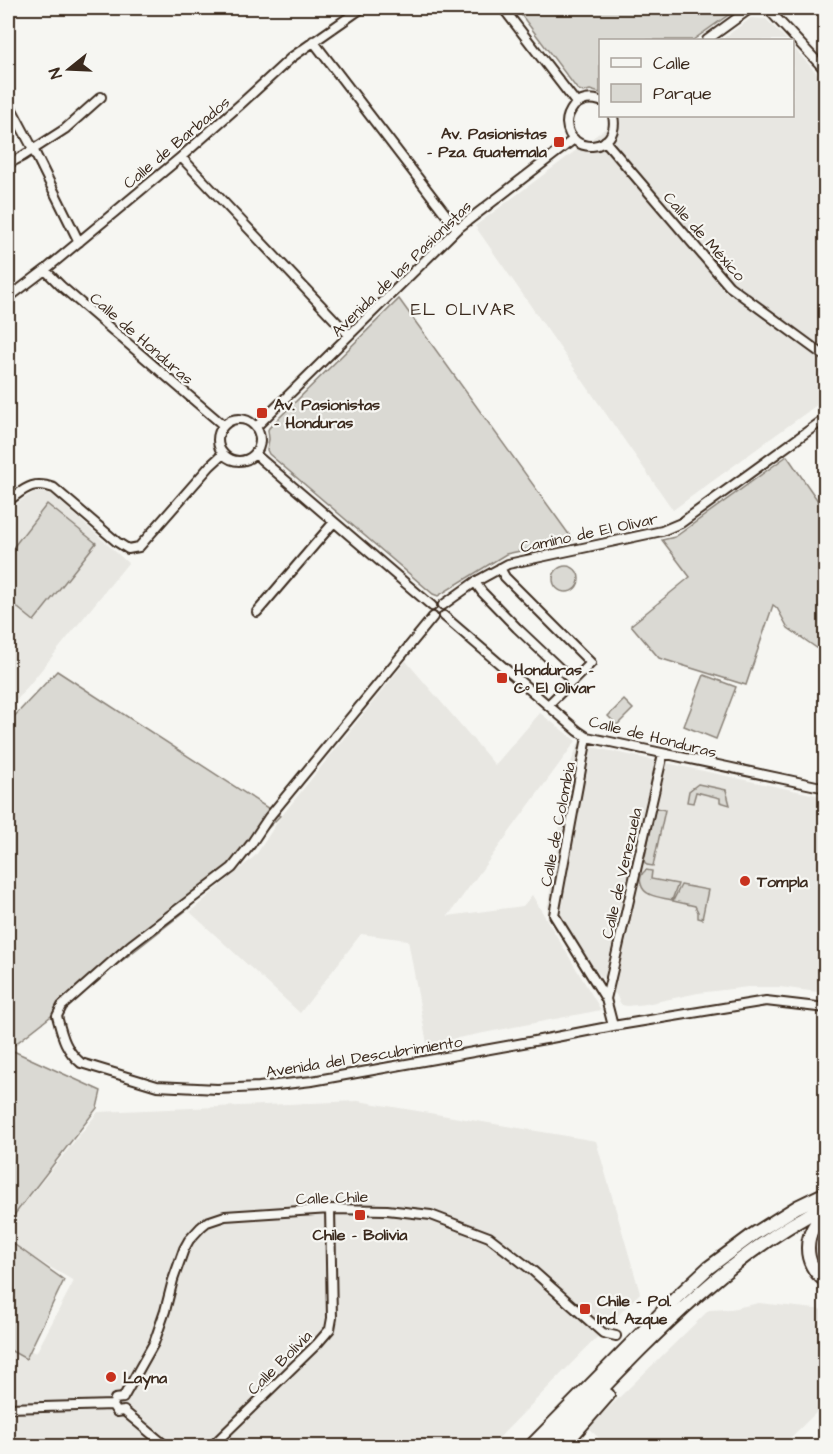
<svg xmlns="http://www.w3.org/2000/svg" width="833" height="1454" font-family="'Architects Daughter',sans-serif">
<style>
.built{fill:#e8e7e2}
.green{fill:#dad9d3;stroke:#8a8278;stroke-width:1.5}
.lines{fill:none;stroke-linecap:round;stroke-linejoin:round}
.minor-casing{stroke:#3b2a1e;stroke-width:12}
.highway-casing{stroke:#3b2a1e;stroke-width:16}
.minor{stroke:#f6f6f2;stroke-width:8}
.highway{stroke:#f6f6f2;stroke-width:12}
.poi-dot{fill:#c8321e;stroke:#f6f6f2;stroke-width:2}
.labels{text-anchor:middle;stroke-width:4.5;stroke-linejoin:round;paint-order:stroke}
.poi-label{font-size:16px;font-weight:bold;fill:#3b2a1e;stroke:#f6f6f2;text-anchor:start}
.street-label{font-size:16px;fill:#3b2a1e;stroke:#f6f6f2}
.neighbourhood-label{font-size:18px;letter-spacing:1.5px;fill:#3b2a1e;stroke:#f6f6f2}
</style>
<rect width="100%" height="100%" fill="#f6f6f2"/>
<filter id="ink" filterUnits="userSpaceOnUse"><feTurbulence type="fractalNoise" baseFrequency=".0167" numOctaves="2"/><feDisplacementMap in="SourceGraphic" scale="12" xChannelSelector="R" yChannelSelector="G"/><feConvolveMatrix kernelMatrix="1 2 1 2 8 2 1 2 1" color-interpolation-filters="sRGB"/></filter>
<g filter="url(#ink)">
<!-- built -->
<path class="built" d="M751,18l15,1 21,21h-66z
M793,47l32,35v317l-152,111 -198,-284 147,-110h170z
M44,492l9,3 75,68 -120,148v-202l25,-16z
M406,661l89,104 45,-52 36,28 -128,175 75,-10 9,-11 69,115 -174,34 -19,-104 -47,-6 -61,79 -110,-101 66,-57 24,-37z
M578,744l247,53v196l-45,-6h-32l-50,6 -52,11 -19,2 -5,-1 -3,-4 -2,-5 -70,-86 21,-139z
M358,1101l238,40 44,152 -149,153h-483v-106l28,13 38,-72 -66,-38v-19l90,-112z
M759,1303l66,7v94l-43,42h-174l-20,-18 121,-118 22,-1z"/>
<!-- green -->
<path class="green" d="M516,8h222l-45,32h-93v53l-10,-3 -7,2 -6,-3z
M399,299l174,241 -67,14 -68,42 -5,-2 -164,-140 -2,-4 2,-11 -1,-9 1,-2z
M787,456l38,55v134l-4,6 -33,-23 -11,-20 -4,-3 -27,80 -87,-27 -28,-33 59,-48 -28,-37 13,-3z
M47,504l49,39 -62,78 -26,-21v-46z
M553 579a13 13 0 1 1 26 0a13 13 0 1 1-26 0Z
M57,671l223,145 -92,93 -179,140 92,42 -4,17 -89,115v-500z
M704,675l32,12 -20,52 -32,-13z
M624,700l9,9 -16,16 -9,-9z
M698,784l28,6 4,15 -10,-3v-4l-24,-6 -3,11 -6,-1 2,-11z
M657,808l8,2 -12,56 -6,-1 -3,-4 11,-52z
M646,870l6,1 -1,8 27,5 -6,16c-12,-3 -28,-3 -31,-16 -2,-6 0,-10 5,-14z
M681,885l27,5 -6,29 -4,-1v-6l-3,-6 -22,-5z
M8,1240l56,40 -38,79 -18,-10z"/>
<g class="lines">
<defs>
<path id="minor" d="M503,8l74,96
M767,8l59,63
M707,40l44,-32
M313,41l144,188
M600,101c-9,-3 -18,-2 -26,5 -4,5 -7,11 -7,17 2,34 54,29 46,-7
M8,102l25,47 46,93
M605,141l124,145 97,71
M181,157l168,178
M8,164l15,-8 42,-27 36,-32
M45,270l16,16 162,139
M8,298l37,-28 136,-113 62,-55 49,-45 70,-49
M218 440a21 21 0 1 1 42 0a21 21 0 1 1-42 0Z
M256,427l201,-198 117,-90
M255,454l177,152
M8,501c17,-12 24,-21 46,-13l63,54 11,7 11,-2 71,-81 13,-12
M500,568l5,9 86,86 -43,42
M475,582l7,10 35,36 56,53
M443,605l32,-23 33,-18 154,-33 19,-8 145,-105
M257,612l77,-90
M444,616l134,115 9,6 239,51
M433,617l-164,200 -18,27 -19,24 -101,77 -69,61 -5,10c5,19 8,34 24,47l76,23 60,3 42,-2 53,-6 239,-43 62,-12 153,-25 60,7
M587,737l-33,178 52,84 7,27
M606,999l57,-245
M123,1398l31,-55 11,-32 8,-31 11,-31 5,-9 12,-13 6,-5 18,-6 105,-7 57,1 44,5 58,22 44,34 70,62 13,3
M123,1398l-8,1 -2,7 4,6 7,-1
M8,1408l105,-3
M124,1411l42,35
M212,1446l105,-102 13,-15 2,-11 -2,-109"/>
<path id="highway" d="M826,1213c-23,18 -25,51 0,68
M565,1444l43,-49
M531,1446l146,-149 31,-29 46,-34 43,-27 29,-14
M547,1446c85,-87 168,-185 279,-240"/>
</defs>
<!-- minor casing -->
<use href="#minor" class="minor-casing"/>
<!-- highway casing -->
<use href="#highway" class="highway-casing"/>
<!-- minor -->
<use href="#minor" class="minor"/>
<!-- highway -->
<use href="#highway" class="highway"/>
</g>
</g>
<!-- markers -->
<g class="poi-dot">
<rect x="553" y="136" width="12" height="12" rx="3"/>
<rect x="256" y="407" width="12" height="12" rx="3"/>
<rect x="496" y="672" width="12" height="12" rx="3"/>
<circle cx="745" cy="881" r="6"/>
<rect x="354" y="1209" width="12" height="12" rx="3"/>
<rect x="579" y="1303" width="12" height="12" rx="3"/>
<circle cx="111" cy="1377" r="6"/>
</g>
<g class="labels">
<!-- poi labels -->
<g class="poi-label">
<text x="547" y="139" text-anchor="end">Av. Pasionistas<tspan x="547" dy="18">- Pza. Guatemala</tspan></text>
<text x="274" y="410">Av. Pasionistas<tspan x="274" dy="18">- Honduras</tspan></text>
<text x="514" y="675">Honduras -<tspan x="514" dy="18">Cº El Olivar</tspan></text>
<text x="757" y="887">Tompla</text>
<text x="360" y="1240" text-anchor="middle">Chile - Bolivia</text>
<text x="597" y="1306">Chile - Pol.<tspan x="597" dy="18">Ind. Azque</tspan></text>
<text x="123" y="1383">Layna</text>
</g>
<!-- street labels -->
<g class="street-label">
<text transform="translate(176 142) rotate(-40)" y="6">Calle de Barbados</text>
<text transform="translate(705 236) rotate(48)" y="6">Calle de México</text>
<text transform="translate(401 268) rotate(-44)" y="6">Avenida de las Pasionistas</text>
<text transform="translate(142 338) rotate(41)" y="6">Calle de Honduras</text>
<text transform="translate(589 532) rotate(-12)" y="6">Camino de El Olivar</text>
<text transform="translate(653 736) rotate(14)" y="6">Calle de Honduras</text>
<text transform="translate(557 824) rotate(-79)" y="6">Calle de Colombia</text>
<text transform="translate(621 873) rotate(-77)" y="6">Calle de Venezuela</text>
<text transform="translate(364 1056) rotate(-9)" y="6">Avenida del Descubrimiento</text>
<text transform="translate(332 1197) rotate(-2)" y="6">Calle Chile</text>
<text transform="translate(279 1362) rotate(-45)" y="6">Calle Bolivia</text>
</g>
<!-- neighbourhood labels -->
<g class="neighbourhood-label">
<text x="464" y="315">EL OLIVAR</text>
</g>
</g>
<!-- margin -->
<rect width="833" height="1454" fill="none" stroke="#f6f6f2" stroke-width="30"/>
<rect x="15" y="15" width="803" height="1424" fill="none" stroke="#3b2a1e" stroke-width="2" filter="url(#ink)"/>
<!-- legend -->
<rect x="599" y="39" width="195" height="78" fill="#f6f6f2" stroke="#aba49d" stroke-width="1.5"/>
<rect x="611" y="58" width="30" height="9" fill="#f6f6f2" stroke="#aba49d" stroke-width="1.5"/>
<text x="653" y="69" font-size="18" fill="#3b2a1e">Calle</text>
<rect x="611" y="84" width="30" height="18" fill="#dad9d3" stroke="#aba49d" stroke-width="1.5"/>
<text x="653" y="99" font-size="18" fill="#3b2a1e">Parque</text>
<!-- north arrow -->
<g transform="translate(69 69) rotate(252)" stroke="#f6f6f2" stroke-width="4.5" paint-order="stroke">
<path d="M0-4.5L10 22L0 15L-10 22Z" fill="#3b2a1e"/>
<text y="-9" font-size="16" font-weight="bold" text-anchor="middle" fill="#3b2a1e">N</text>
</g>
</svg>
